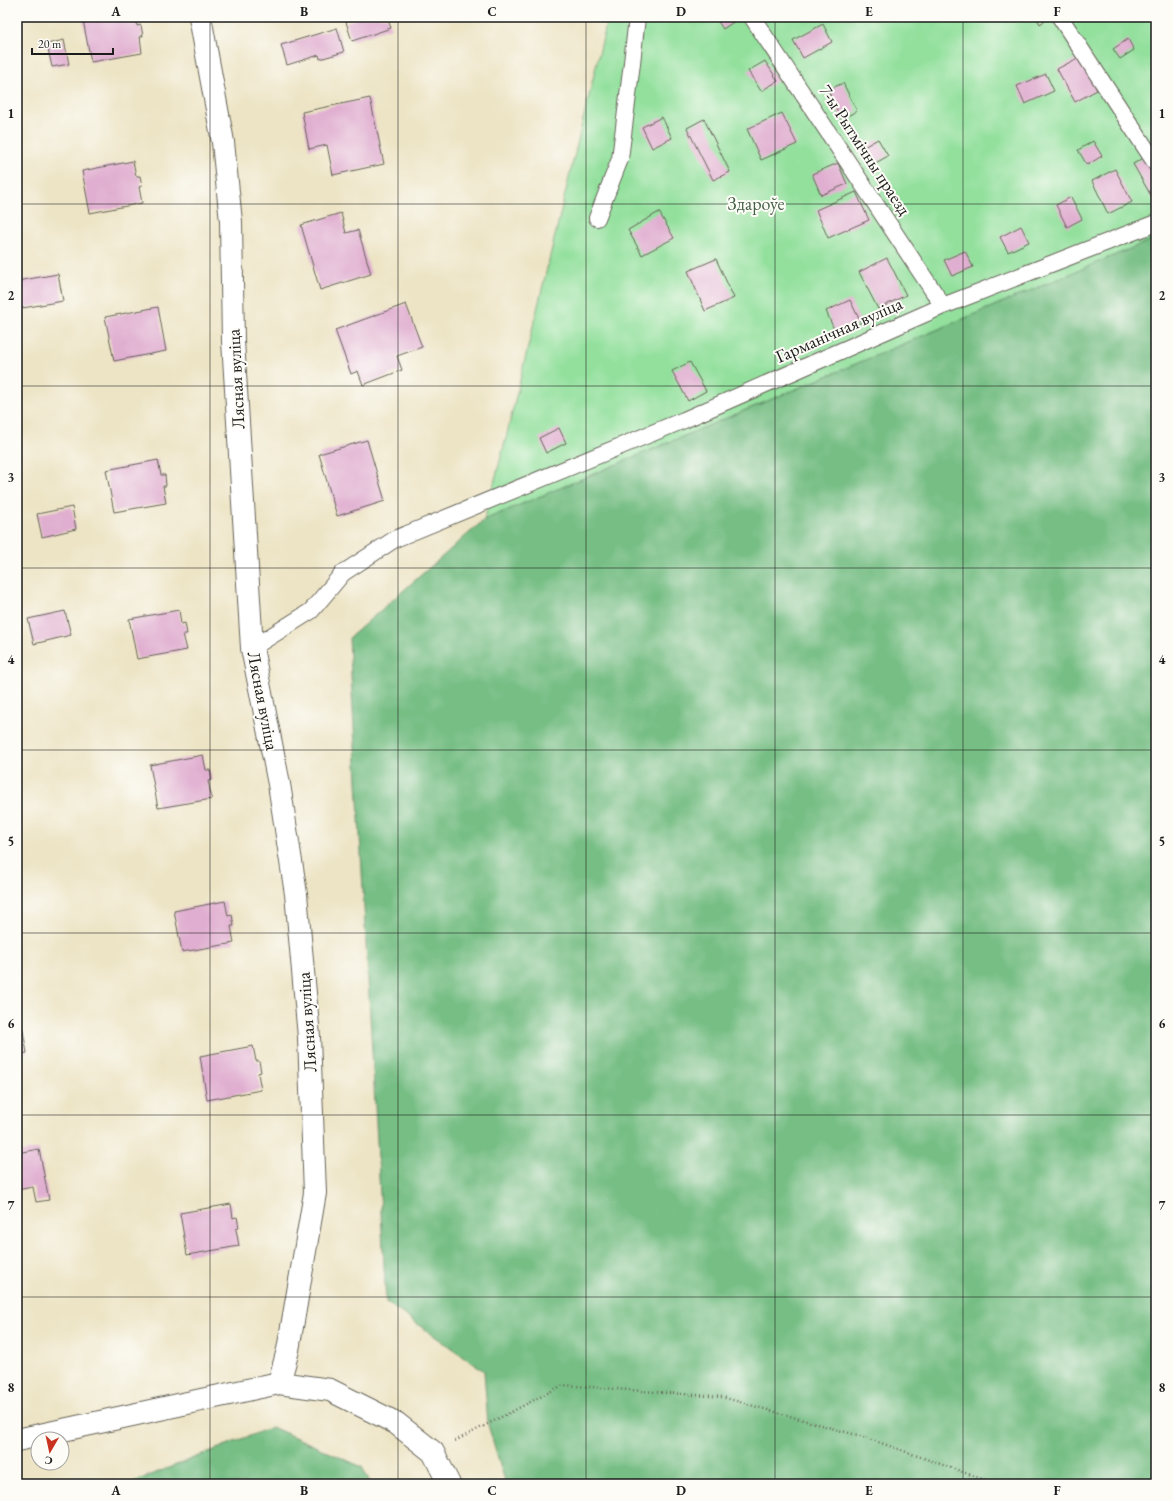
<svg xmlns="http://www.w3.org/2000/svg" width="1173" height="1501" font-family="'EB Garamond',serif">
<style>
.green{fill:#93e09d;stroke:#587e5c}
.forest{fill:#76be84;stroke:#496d50}
.building{fill:#e0aed0}
.lines{fill:none;stroke-linecap:round;stroke-linejoin:round}
.lane-casing{stroke:#656257;stroke-width:18}
.street-casing{stroke:#656257;stroke-width:24}
.path{stroke:#656257;stroke-width:2.5;stroke-dasharray:1 3;stroke-linecap:butt}
.lane{stroke:#fff;stroke-width:16}
.street{stroke:#fff;stroke-width:22}
.grid{fill:none;stroke:#1c1c1c;stroke-width:1;stroke-opacity:0.55}
.labels{text-anchor:middle;stroke-width:4;stroke-linejoin:round;paint-order:stroke}
.street-label{font-size:18px;fill:#1c1c1c;stroke:#fdfcf7}
.park-label{font-size:18px;fill:#466149;stroke:#fdfcf7}
.neatline{fill:none;stroke:#1c1c1c;stroke-width:1.5}
.grid-label{font-size:13px;text-anchor:middle;font-weight:bold;fill:#1c1c1c}
</style>
<rect width="100%" height="100%" fill="#fdfcf7"/>
<filter id="ink" filterUnits="userSpaceOnUse"><feTurbulence type="fractalNoise" baseFrequency=".025" numOctaves="2"/><feDisplacementMap in="SourceGraphic" scale="8" xChannelSelector="R" yChannelSelector="G"/><feConvolveMatrix kernelMatrix="1 2 1 2 8 2 1 2 1" color-interpolation-filters="sRGB"/></filter>
<filter id="wash" filterUnits="userSpaceOnUse"><feTurbulence type="fractalNoise" baseFrequency=".012" numOctaves="4" result="noise"/><feDisplacementMap in="SourceGraphic" scale="16" xChannelSelector="R" yChannelSelector="G"/><feGaussianBlur stdDeviation="0.9" result="paint"/><feColorMatrix in="noise" values="0 0 0 0 0 0 0 0 0 0 0 0 0 0 0 0 0 1.4 0 .05"/><feComposite in="paint" operator="in"/></filter>
<g filter="url(#wash)">
<rect width="100%" height="100%" fill="#ede4c5"/>
<!-- green -->
<path class="green" d="M608,17h548v221l-672,282 20,-74z"/>
<!-- forest -->
<path class="forest" d="M1156,238v1246h-650l-18,-59 -4,-54 -98,-69 -37,-664 135,-118z
M272,1427l90,40 9,17h-243z"/>
<g id="blocks">
<!-- building -->
<path class="building" d="M99,17h37l1,9 4,-1 2,11h-3l2,17 -51,9 -8,-42z
M362,17h25l4,11 -39,13 -6,-19z
M715,17h26l-18,12z
M1036,17h15l-11,7z
M823,24l9,18 -29,16 -10,-18z
M337,28l7,24 -24,7 -1,-4 -32,10 -6,-20z
M1128,39l6,11 -14,9 -7,-10z
M64,40l5,24 -17,3 -5,-23z
M1080,57l17,33 -22,12 -18,-33z
M765,61l13,20 -17,10 -13,-20z
M1046,74l8,17 -29,13 -8,-18z
M843,83l14,28 -16,8 -13,-29z
M370,98l14,66 -51,11 -6,-30 -18,4 -7,-37z
M782,113l15,31 -36,16 -14,-31z
M662,117l10,21 -20,10 -10,-21z
M704,119l26,53 -17,8 -26,-52z
M878,139l10,17 -16,9 -10,-17z
M1093,141l9,15 -15,9 -9,-15z
M1147,156l9,16v27l-2,2 -21,-37z
M133,161l3,15h4l2,10 -3,1 3,16 -52,10 -8,-42z
M838,163l9,21 -26,11 -9,-21z
M1115,169l17,33 -24,12 -16,-33z
M856,192l13,28 -41,18 -12,-28z
M1071,197l11,22 -15,8 -11,-22z
M659,212l15,26 -32,17 -14,-25z
M341,213l5,20 12,-3 13,44 -51,16 -19,-65z
M1021,226l8,16 -21,10 -8,-15z
M965,251l8,16 -21,9 -8,-16z
M887,258l19,37 -28,14 -19,-37z
M716,259l18,39 -29,13 -17,-40z
M58,274l5,27 -46,8v-28z
M850,300l11,23 -25,11 -10,-23z
M406,304l16,43 -25,9 5,14 -39,15 -5,-14 -7,3 -16,-44z
M158,307l8,44 -52,10 -9,-44z
M690,362l16,29 -18,10 -16,-30z
M559,428l7,15 -20,10 -7,-15z
M367,440l18,61 -48,15 -18,-62z
M158,460l3,15h4l1,11h-3l3,17 -52,9 -8,-42z
M72,507l4,22 -34,8 -5,-23z
M179,610l2,14 4,-1 2,11h-4l4,16 -50,9 -8,-40z
M65,611l6,24 -37,9 -6,-25z
M203,755l3,15h4l2,10 -4,1 4,18 -54,9 -8,-43z
M225,901l3,15 4,-1 2,11h-3l3,17 -52,9 -8,-41z
M19,1009l8,44 -10,2v-45z
M253,1046l3,15h3l2,11 -3,1 3,17 -54,10 -7,-44z
M39,1149l10,51 -13,2 -3,-15 -16,3v-37z
M231,1204l2,14 4,-1 2,11 -3,1 3,17 -52,9 -7,-42z"/>
</g>
</g>
<g filter="url(#ink)">
<use href="#blocks" fill-opacity="0" stroke="#656257" stroke-width="1"/>
<g class="lines">
<defs>
<path id="lane" d="M752,17l191,289
M1060,17l96,147
M597,218l23,-59 12,-96 5,-46
M252,648l59,-37 32,-38 52,-34 289,-119 259,-114 213,-83"/>
<path id="street" d="M200,17l23,125 8,80 2,119 19,307 27,136 17,110 13,143 6,156 -27,157 -9,33
M17,1440l262,-57 51,7 66,33 37,29 16,32"/>
</defs>
<!-- lane casing -->
<use href="#lane" class="lane-casing"/>
<!-- street casing -->
<use href="#street" class="street-casing"/>
<!-- path -->
<path class="path" d="M455,1441l108,-56 159,12 145,41 124,44 10,2"/>
<!-- lane -->
<use href="#lane" class="lane"/>
<!-- street -->
<use href="#street" class="street"/>
</g>
</g>
<!-- grid -->
<path class="grid" d="M210,17v1467M398,17v1467M586,17v1467M775,17v1467M963,17v1467M17,204h1139M17,386h1139M17,568h1139M17,750h1139M17,933h1139M17,1115h1139M17,1297h1139"/>
<g class="labels">
<!-- street labels -->
<g class="street-label">
<text transform="translate(865 150) rotate(57)" y="6">7-ы Рытмічны праезд</text>
<text transform="translate(839 330) rotate(-24)" y="6">Гарманічная вуліца</text>
<text transform="translate(236 379) rotate(-93)" y="6">Лясная вуліца</text>
<text transform="translate(263 701) rotate(79)" y="6">Лясная вуліца</text>
<text transform="translate(307 1022) rotate(-94)" y="6">Лясная вуліца</text>
</g>
<!-- park labels -->
<g class="park-label">
<text x="756" y="210">Здароўе</text>
</g>
</g>
<!-- margin -->
<rect width="1173" height="1501" fill="none" stroke="#fdfcf7" stroke-width="44"/>
<!-- north arrow -->
<g transform="translate(50 1451) rotate(189)"><circle r="19" fill="#fdfcf7" stroke="#a3a29f"/>
<path d="M0-3L7 15L0 10L-7 15Z" fill="#c8321e"/>
<text y="-6" font-size="11" font-weight="bold" text-anchor="middle" fill="#1c1c1c">С</text>
</g>
<!-- scale -->
<path d="M32 48v6h81v-6" fill="none" stroke="#1c1c1c" stroke-width="2"/>
<text x="38" y="48" font-size="12" fill="#1c1c1c" stroke="#fdfcf7" stroke-width="3" paint-order="stroke">20 m</text>
<rect x="22" y="22" width="1129" height="1457" class="neatline"/>
<g class="grid-label">
<text x="116" y="16">A</text>
<text x="304" y="16">B</text>
<text x="492" y="16">C</text>
<text x="681" y="16">D</text>
<text x="869" y="16">E</text>
<text x="1057" y="16">F</text>
<text x="11" y="118">1</text>
<text x="1162" y="118">1</text>
<text x="11" y="300">2</text>
<text x="1162" y="300">2</text>
<text x="11" y="482">3</text>
<text x="1162" y="482">3</text>
<text x="11" y="664">4</text>
<text x="1162" y="664">4</text>
<text x="11" y="846">5</text>
<text x="1162" y="846">5</text>
<text x="11" y="1028">6</text>
<text x="1162" y="1028">6</text>
<text x="11" y="1210">7</text>
<text x="1162" y="1210">7</text>
<text x="11" y="1392">8</text>
<text x="1162" y="1392">8</text>
<text x="116" y="1495">A</text>
<text x="304" y="1495">B</text>
<text x="492" y="1495">C</text>
<text x="681" y="1495">D</text>
<text x="869" y="1495">E</text>
<text x="1057" y="1495">F</text>
</g>
</svg>
